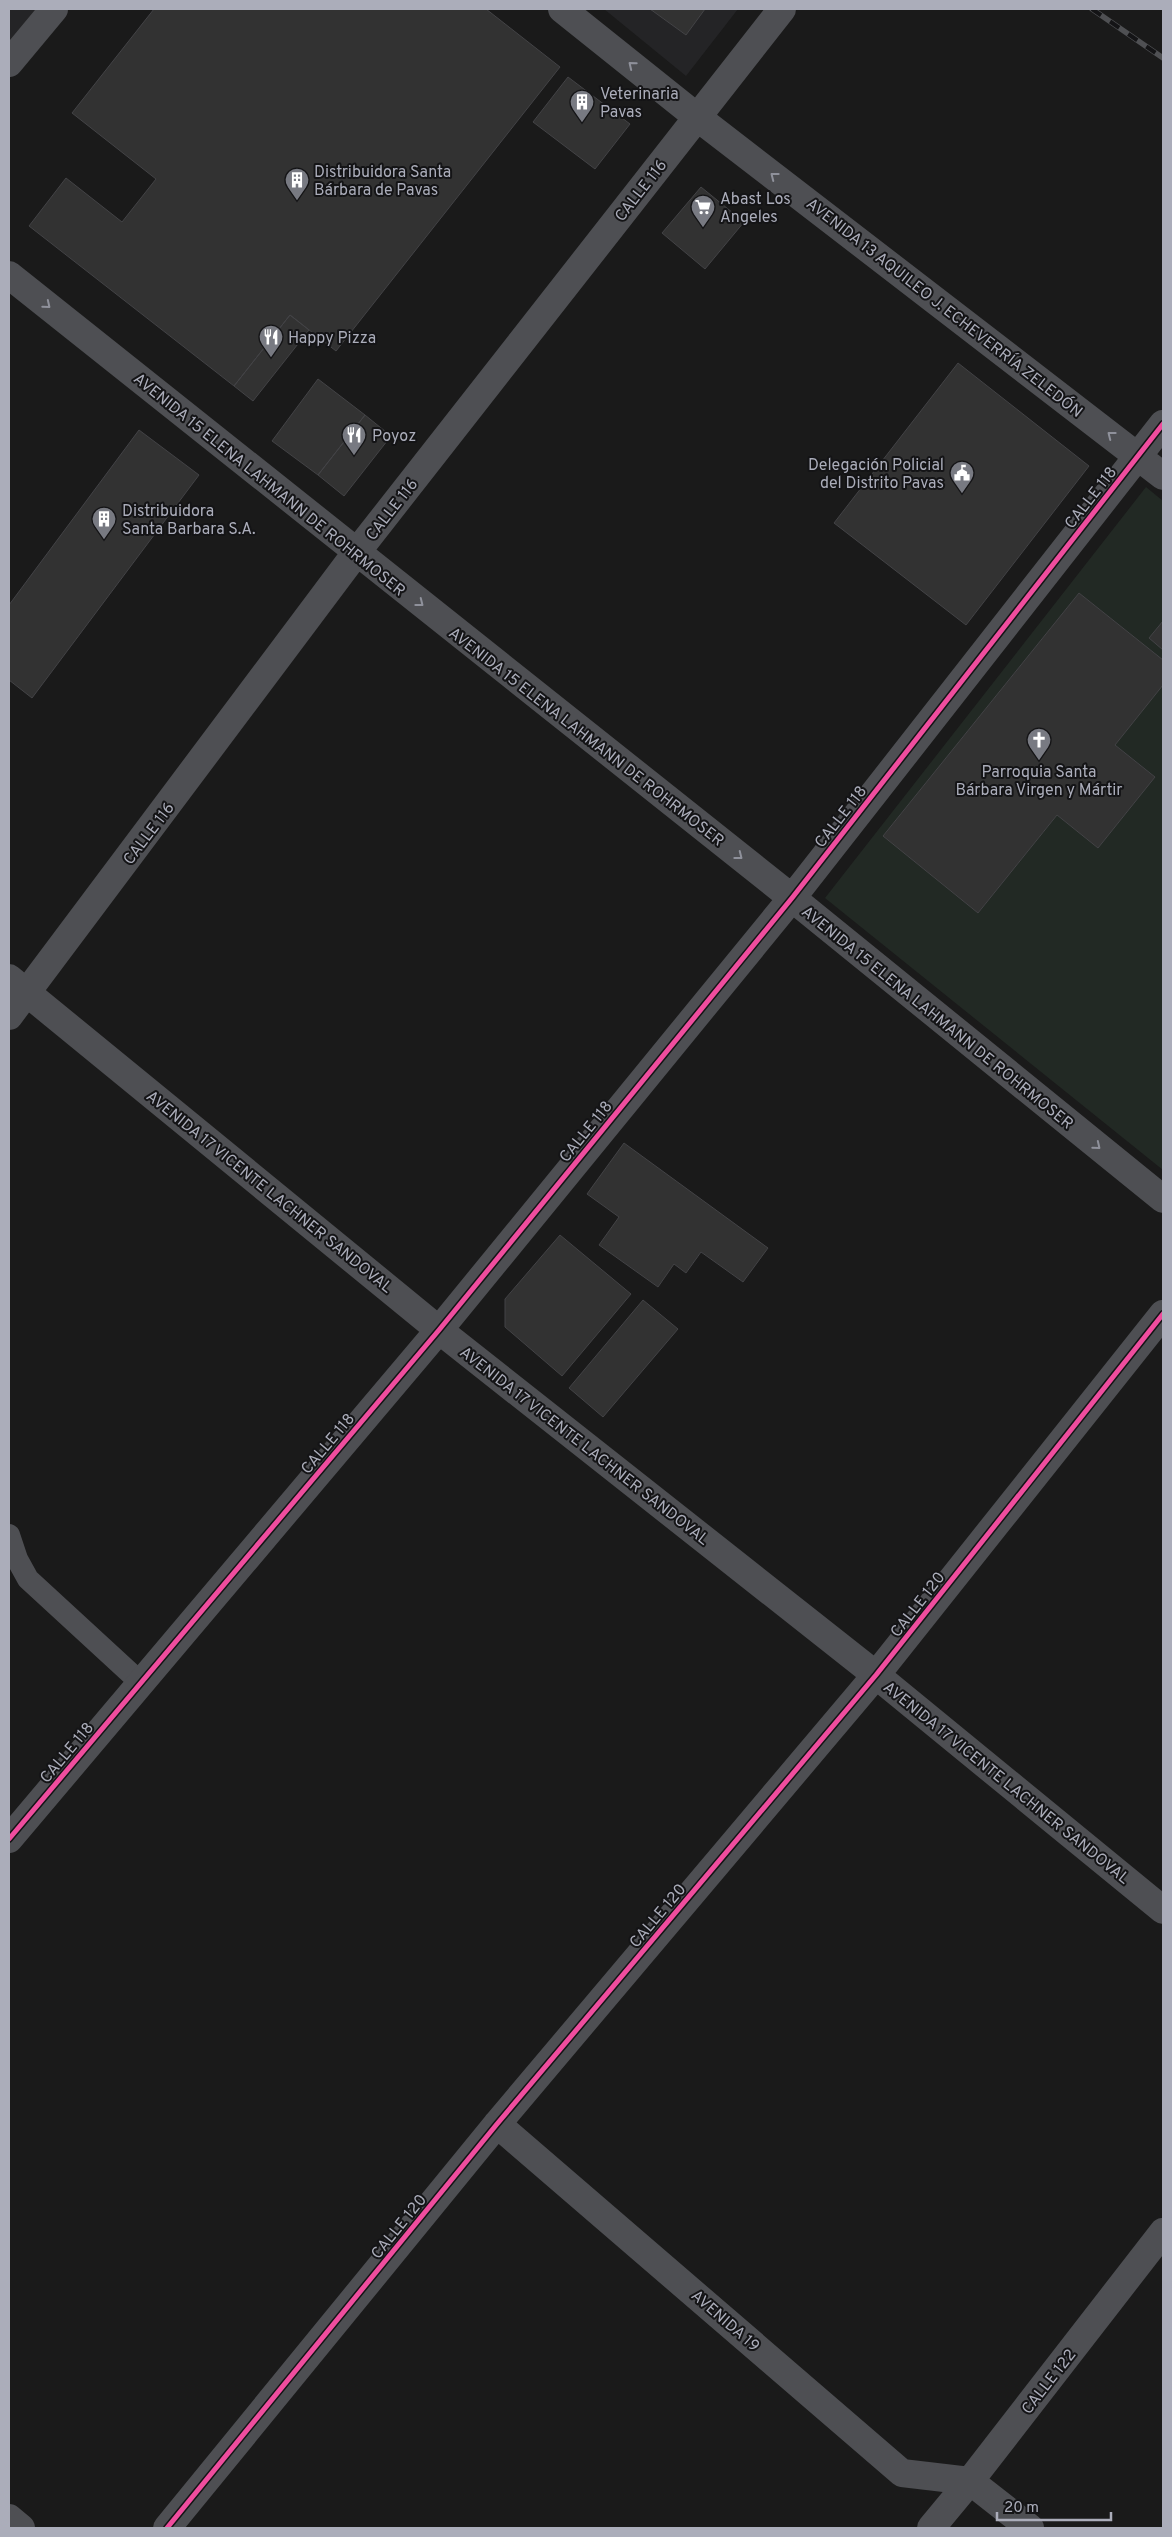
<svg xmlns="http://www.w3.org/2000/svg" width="1172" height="2537" font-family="Overpass,sans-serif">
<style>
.built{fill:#242426}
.green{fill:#222924}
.building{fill:#323232;stroke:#434346}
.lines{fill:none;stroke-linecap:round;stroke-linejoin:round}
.lane{stroke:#4e4f53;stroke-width:22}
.street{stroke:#4e4f53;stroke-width:28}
.rail-casing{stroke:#4f5053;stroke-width:5.5}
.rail{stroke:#141416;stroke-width:4;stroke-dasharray:11;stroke-linecap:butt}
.cycleway-casing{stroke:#141416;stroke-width:8}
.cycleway{stroke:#ef4d9e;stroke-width:5}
.oneway{stroke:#8f919b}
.labels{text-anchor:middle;stroke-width:4;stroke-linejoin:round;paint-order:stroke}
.poi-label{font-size:16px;fill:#abadba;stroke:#141416;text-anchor:start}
.street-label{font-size:16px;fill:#abadba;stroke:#141416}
</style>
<rect width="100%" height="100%" fill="#1a1a1a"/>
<!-- built -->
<path class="built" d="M9,9h39l-39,51z
M604,9h134l-52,67z"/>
<!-- green -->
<path class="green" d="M1146,487l17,14v159l-84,-67 -196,243 95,77 79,-98 41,33 57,-71 -40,-32 48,-60v485l-338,-272z"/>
<!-- building -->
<path class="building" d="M154,9h332l74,58 -224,284 -46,-36 -56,71 -205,-160 37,-48 56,44 34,-43 -84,-66z
M650,9h55l-19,26z
M568,77l62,47 -35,45 -62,-47z
M701,187l43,35 -39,47 -43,-36z
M290,315l19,15 -56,71 -19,-15z
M958,363l131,103 -123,159 -132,-102z
M318,379l47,36 -47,60 -46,-34z
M365,415l26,21 -47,60 -26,-21z
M139,430l60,45 -167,223 -23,-18v-75z
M1079,593l84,67v25l-48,60 40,32 -57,71 -41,-33 -79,98 -95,-77z
M1163,621v29l-14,-12z
M624,1143l144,105 -25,34 -42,-30 -15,21 -12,-9 -16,23 -59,-42 20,-28 -32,-23z
M560,1235l71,59 -69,82 -57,-49v-28z
M643,1300l35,29 -75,88 -34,-29z"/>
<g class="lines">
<!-- lane -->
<path class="lane" d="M9,1535l8,24 11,20 113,104"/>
<!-- street -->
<path class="street" d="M562,9l135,108 466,359
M9,63l45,-54
M9,275l783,623 371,301
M9,978l430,352 437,345 287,235
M9,1016l347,-463 426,-544
M9,1839l430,-509 353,-432 371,-474
M497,2124l405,349 68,8 60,47
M9,2518l12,10
M167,2528l330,-404 379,-449 287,-361
M931,2528l39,-47 193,-249"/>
<defs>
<path id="rail" d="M1092,9l71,49"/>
</defs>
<!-- rail casing -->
<use href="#rail" class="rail-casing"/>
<!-- rail -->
<use href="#rail" class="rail"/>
<defs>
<path id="cycleway" d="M9,1839l430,-509 353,-432 371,-474
M167,2528l330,-404 379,-449 287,-361"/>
</defs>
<!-- cycleway casing -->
<use href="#cycleway" class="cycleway-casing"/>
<!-- cycleway -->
<use href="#cycleway" class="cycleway"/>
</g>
<!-- one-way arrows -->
<defs><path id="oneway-chevron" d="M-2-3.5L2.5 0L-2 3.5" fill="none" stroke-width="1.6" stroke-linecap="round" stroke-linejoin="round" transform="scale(1.25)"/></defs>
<g class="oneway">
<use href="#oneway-chevron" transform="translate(632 65) rotate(-141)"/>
<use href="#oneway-chevron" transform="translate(774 176) rotate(-142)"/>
<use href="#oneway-chevron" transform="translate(47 305) rotate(39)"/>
<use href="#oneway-chevron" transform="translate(1111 435) rotate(-142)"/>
<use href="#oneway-chevron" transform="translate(420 603) rotate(38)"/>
<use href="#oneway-chevron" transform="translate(739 856) rotate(38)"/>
<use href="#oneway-chevron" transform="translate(1097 1146) rotate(39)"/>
</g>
<!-- icons -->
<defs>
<symbol id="building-pin" viewBox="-11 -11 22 30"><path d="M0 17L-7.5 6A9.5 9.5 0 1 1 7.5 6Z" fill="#787a82" stroke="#141416"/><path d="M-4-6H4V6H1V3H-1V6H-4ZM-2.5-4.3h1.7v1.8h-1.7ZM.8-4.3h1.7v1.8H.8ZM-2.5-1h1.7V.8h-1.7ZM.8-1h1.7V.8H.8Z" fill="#fff"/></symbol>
<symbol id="supermarket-pin" viewBox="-11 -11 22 30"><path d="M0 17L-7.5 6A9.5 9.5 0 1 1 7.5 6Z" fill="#787a82" stroke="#141416"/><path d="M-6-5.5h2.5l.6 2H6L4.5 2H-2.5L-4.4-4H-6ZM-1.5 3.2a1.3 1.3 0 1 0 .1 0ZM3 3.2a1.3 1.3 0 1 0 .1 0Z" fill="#fff"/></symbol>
<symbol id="restaurant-pin" viewBox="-11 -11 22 30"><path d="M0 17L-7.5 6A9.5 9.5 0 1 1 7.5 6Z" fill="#787a82" stroke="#141416"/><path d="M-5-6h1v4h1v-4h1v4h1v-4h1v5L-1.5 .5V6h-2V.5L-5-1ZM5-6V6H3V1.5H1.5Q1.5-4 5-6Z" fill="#fff"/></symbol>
<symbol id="civic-pin" viewBox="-11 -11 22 30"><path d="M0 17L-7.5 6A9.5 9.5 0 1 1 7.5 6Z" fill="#787a82" stroke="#141416"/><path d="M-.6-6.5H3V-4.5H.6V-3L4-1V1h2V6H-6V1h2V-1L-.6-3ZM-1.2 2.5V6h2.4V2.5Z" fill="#fff"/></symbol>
<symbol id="church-pin" viewBox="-11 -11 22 30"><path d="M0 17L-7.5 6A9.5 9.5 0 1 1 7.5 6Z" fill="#787a82" stroke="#141416"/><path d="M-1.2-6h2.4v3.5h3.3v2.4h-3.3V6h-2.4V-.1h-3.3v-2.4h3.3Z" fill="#fff"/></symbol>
</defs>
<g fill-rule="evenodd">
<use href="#building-pin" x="568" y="88" width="28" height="38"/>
<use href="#building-pin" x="283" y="166" width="28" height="38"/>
<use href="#supermarket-pin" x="689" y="193" width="28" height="38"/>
<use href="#restaurant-pin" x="257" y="323" width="28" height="38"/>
<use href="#restaurant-pin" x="340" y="421" width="28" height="38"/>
<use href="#civic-pin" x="948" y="459" width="28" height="38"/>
<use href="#building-pin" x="90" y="505" width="28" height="38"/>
<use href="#church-pin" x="1025" y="726" width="28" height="38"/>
</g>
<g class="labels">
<!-- poi labels -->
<g class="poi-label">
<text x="600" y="99">Veterinaria<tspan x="600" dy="18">Pavas</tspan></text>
<text x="314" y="177">Distribuidora Santa<tspan x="314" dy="18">Bárbara de Pavas</tspan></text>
<text x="720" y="204">Abast Los<tspan x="720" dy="18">Angeles</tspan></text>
<text x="288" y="343">Happy Pizza</text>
<text x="372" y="441">Poyoz</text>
<text x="944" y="470" text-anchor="end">Delegación Policial<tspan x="944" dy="18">del Distrito Pavas</tspan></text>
<text x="122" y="516">Distribuidora<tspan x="122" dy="18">Santa Barbara S.A.</tspan></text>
<text x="1039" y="777" text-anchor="middle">Parroquia Santa<tspan x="1039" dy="18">Bárbara Virgen y Mártir</tspan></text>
</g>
<!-- street labels -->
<g class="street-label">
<text transform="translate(640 190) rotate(-52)" y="6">CALLE 116</text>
<text transform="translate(945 307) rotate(38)" y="6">AVENIDA 13 AQUILEO J. ECHEVERRÍA ZELEDÓN</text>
<text transform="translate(270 484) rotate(39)" y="6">AVENIDA 15 ELENA LAHMANN DE ROHRMOSER</text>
<text transform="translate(1090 497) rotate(-52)" y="6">CALLE 118</text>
<text transform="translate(391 509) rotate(-52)" y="6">CALLE 116</text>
<text transform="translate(587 736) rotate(38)" y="6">AVENIDA 15 ELENA LAHMANN DE ROHRMOSER</text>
<text transform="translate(840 816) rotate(-52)" y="6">CALLE 118</text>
<text transform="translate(148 833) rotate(-53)" y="6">CALLE 116</text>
<text transform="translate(938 1017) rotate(39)" y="6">AVENIDA 15 ELENA LAHMANN DE ROHRMOSER</text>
<text transform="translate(585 1131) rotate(-51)" y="6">CALLE 118</text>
<text transform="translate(270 1191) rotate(39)" y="6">AVENIDA 17 VICENTE LACHNER SANDOVAL</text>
<text transform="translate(327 1443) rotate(-50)" y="6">CALLE 118</text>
<text transform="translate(585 1445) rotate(38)" y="6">AVENIDA 17 VICENTE LACHNER SANDOVAL</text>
<text transform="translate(917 1604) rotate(-52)" y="6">CALLE 120</text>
<text transform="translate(66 1752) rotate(-50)" y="6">CALLE 118</text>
<text transform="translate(1007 1782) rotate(39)" y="6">AVENIDA 17 VICENTE LACHNER SANDOVAL</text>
<text transform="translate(657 1915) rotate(-50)" y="6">CALLE 120</text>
<text transform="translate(398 2226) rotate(-51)" y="6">CALLE 120</text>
<text transform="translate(726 2320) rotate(41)" y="6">AVENIDA 19</text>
<text transform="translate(1048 2381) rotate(-52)" y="6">CALLE 122</text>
</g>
</g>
<!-- border -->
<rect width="1172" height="2537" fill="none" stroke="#abadba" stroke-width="20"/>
<!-- scale -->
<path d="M997 2512v8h114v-8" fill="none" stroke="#abadba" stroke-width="2.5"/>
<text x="1004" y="2512" font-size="15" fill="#abadba" stroke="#141416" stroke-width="4" paint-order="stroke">20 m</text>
</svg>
